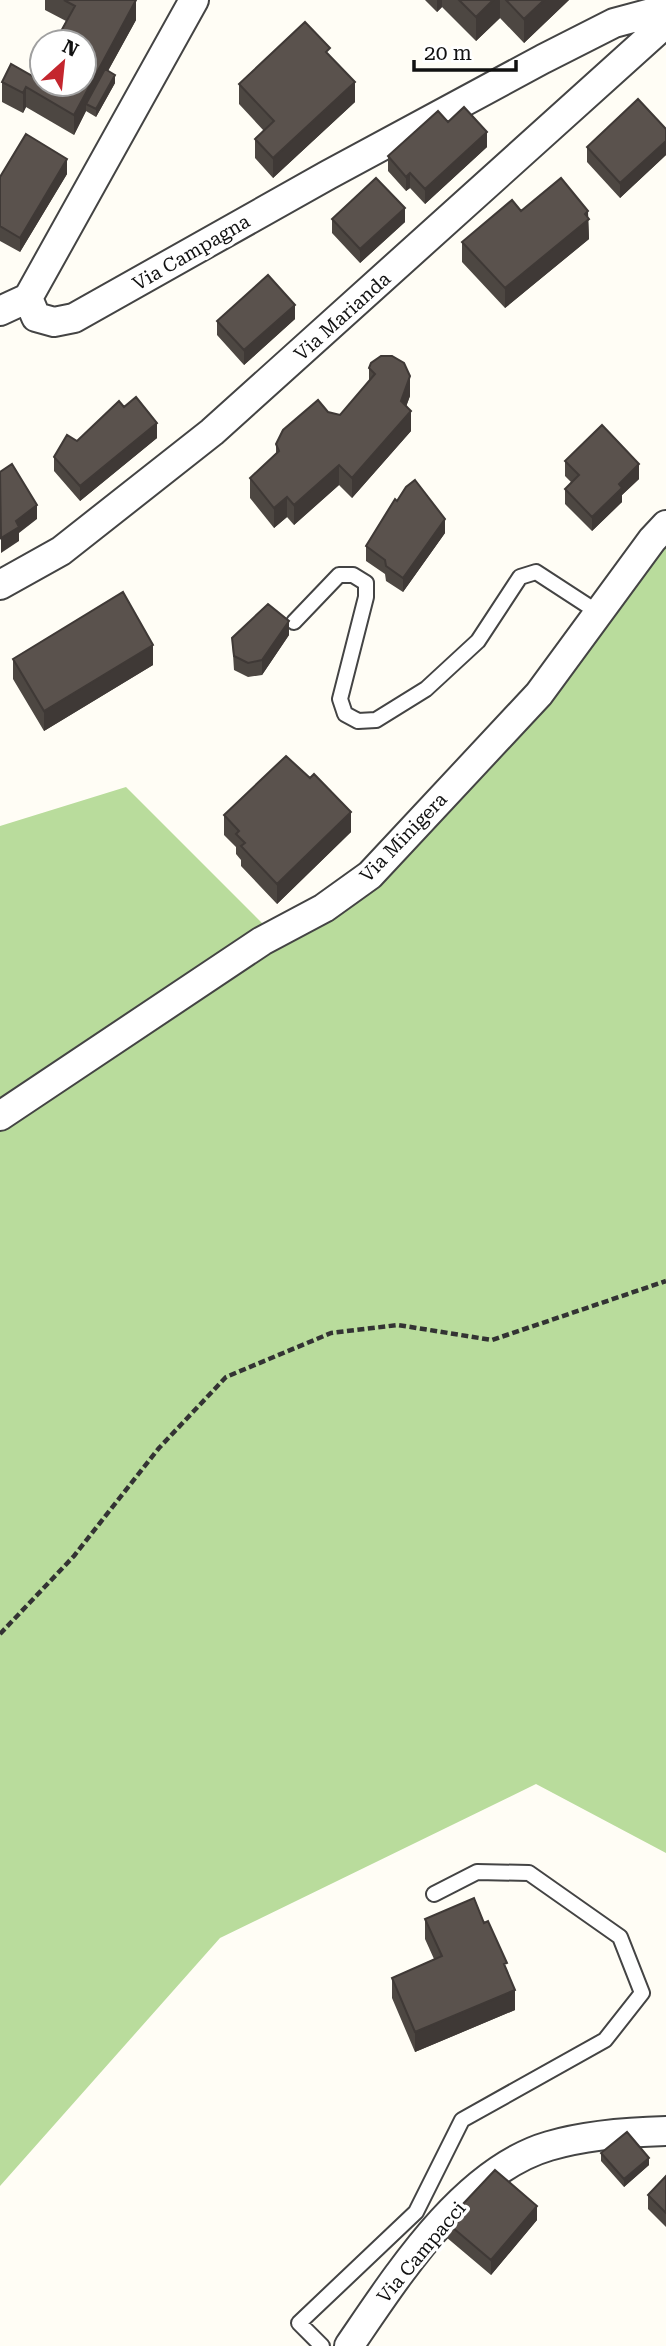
<svg xmlns="http://www.w3.org/2000/svg" width="666" height="2346" font-family="'Roboto Serif',serif">
<style>
.forest{fill:#b9dc9c}
.lines{fill:none;stroke-linecap:round;stroke-linejoin:round}
.lane-casing{stroke:#444;stroke-width:18}
.street-casing{stroke:#444;stroke-width:32}
.path{stroke:#333;stroke-width:4.5;stroke-dasharray:7 3.5;stroke-linecap:butt}
.lane{stroke:#fff;stroke-width:14}
.street{stroke:#fff;stroke-width:28}
.wall{fill:#4d4742}
.shaded-wall{fill:#3f3936}
.building{fill:#5a524d;stroke:#3f3936;stroke-width:2}
.labels{text-anchor:middle;stroke-width:7;stroke-linejoin:round;paint-order:stroke}
.street-label{font-size:19px;fill:#111;stroke:#fff}
</style>
<rect width="100%" height="100%" fill="#fffdf5"/>
<!-- forest -->
<path class="forest" d="M666,525v1328l-130,-69 -316,154 -220,248v-1360l126,-39 139,139 105,-51z"/>
<g class="lines">
<defs>
<path id="lane" d="M294,622l45,-47h14l13,8v14l-26,102 5,15 13,7 18,-1 50,-31 52,-48 42,-64 16,-5 63,41
M322,2346l-23,-23 117,-111 46,-92 143,-80 37,-47 -22,-56 -91,-64 -52,-1 -43,22"/>
<path id="street" d="M194,0l-166,298 8,19 18,5 20,-4 254,-143 215,-116 71,-36 52,-14
M0,311l28,-13
M0,585l61,-34 151,-119 454,-409
M0,1116l262,-175 62,-33 46,-33 169,-181 113,-154 14,-15
M349,2346c48,-70 114,-175 200,-200 37,-11 79,-14 117,-15"/>
</defs>
<!-- lane casing -->
<use href="#lane" class="lane-casing"/>
<!-- street casing -->
<use href="#street" class="street-casing"/>
<!-- path -->
<path class="path" d="M0,1634l74,-78 85,-108 67,-71 105,-44 67,-8 94,15 174,-59"/>
<!-- lane -->
<use href="#lane" class="lane"/>
<!-- street -->
<use href="#street" class="street"/>
</g>
<!-- wall -->
<path class="wall" d="M45,0h91v20l-28,51 7,12 -19,34 -10,-6 -12,24 -48,-28 -3,6 -21,-11v-20l34,-4 30,-57 -21,-11z
M425,0h144l-45,43 -24,-25 -24,23 -34,-34 -5,5z
M239,84l116,18 -82,76 -18,-20v-19l9,-8 -25,-27z
M448,122l39,25 -62,57 -15,-16 -4,3 -18,-20v-15z
M666,129v26l-46,43 -33,-36v-15z
M67,174l-47,78 -20,-11v-64z
M521,211l67,6 1,22 -84,69 -43,-46v-20z
M332,219l73,3 -45,41 -28,-30z
M295,319l-51,46 -27,-30v-14z
M369,368l41,28 -4,10 5,25 -59,67 -13,-13 -45,40 -7,-8 -13,11 -24,-30v-20l26,-25v-9l52,-32 12,3 29,-34z
M124,407l33,31 -77,63 -26,-30v-14z
M565,461l74,18 -17,16v7l-30,29 -27,-27v-15l6,-7 -6,-6z
M445,533l-42,59 -17,-11 -1,-7 -19,-13v-15z
M289,635l-27,40 -14,2 -14,-7 -2,-32z
M13,659l140,6 -109,66 -31,-52z
M224,815l127,17 -74,72 -36,-38v-6l-5,-6v-7l-12,-12z
M425,1919l59,4 23,48 8,39 -100,42 -23,-54v-20l42,-19 -9,-20z
M601,2153l48,12 -25,22 -23,-26z
M666,2176v51l-18,-18v-14z
M537,2220l-46,55 -45,-38v-15z"/>
<!-- shaded-wall -->
<path class="shaded-wall" d="M136,0v20l-47,85 -3,-1v7l-12,24v-20z
M437,0h5v7l-5,5z
M493,0h7v18l-24,23v-24z
M544,0h25l-45,43v-24z
M115,75v8l-19,34v-8z
M355,82v20l-82,76v-20z
M26,87v20l-3,6v-20z
M487,132v15l-62,57v-15z
M666,141v14l-46,43v-15z
M67,159v15l-47,78v-14z
M410,173v15l-4,3v-14z
M405,208v14l-45,41v-14z
M588,211l1,28 -84,69v-20z
M295,305v14l-51,46v-15z
M410,376v20l-9,25v-20z
M411,411v20l-59,67v-20z
M157,423v15l-77,63v-15z
M639,464v15l-17,16v7l-30,29v-14l27,-33z
M339,465v20l-45,40v-20z
M287,497v20l-13,11v-20z
M37,505v14l-18,14v8l-18,12v-15l15,-17z
M445,519v14l-42,59v-14z
M289,621v14l-27,40v-15z
M153,645v20l-109,66v-20z
M351,812v20l-74,72v-20z
M515,1990v20l-100,42v-20z
M649,2158v7l-25,22v-8z
M537,2206v14l-46,55v-15z"/>
<!-- building -->
<path class="building" d="M64,0h72l-62,115 -48,-28 -3,6 -21,-11 9,-18 25,14 6,-12v18h42v-42h-29l20,-36z
M459,0h34l-17,17z
M506,0h38l-20,19z
M305,22l25,26 -4,4 29,30 -82,76 -18,-19 19,-18 -35,-37z
M105,69l10,6 -19,34 -10,-5z
M638,99l28,30v12l-46,42 -33,-36z
M464,107l23,25 -62,57 -15,-16 -4,4 -18,-21 50,-45 10,11z
M26,134l41,25 -47,79 -20,-12v-49z
M376,178l29,30 -45,41 -28,-30z
M561,178l27,33 -3,3 4,5 -84,69 -43,-46 50,-42 9,11z
M268,275l27,30 -51,45 -27,-29z
M381,356h11l12,7 6,13 -9,25 10,10 -59,67 -13,-13 -45,40 -7,-8 -13,11 -24,-30 29,-27 -3,-7 7,-14 35,-30 10,12 12,3 35,-41 -6,-6 2,-5z
M136,397l21,26 -77,63 -26,-29 13,-22 10,6 42,-40 5,6z
M602,425l37,39 -20,20 3,4 -30,29 -27,-28 14,-14 -14,-14z
M12,464l25,41 -21,16 3,6 -18,11 -1,-66z
M415,480l30,39 -42,59 -17,-12 -1,-6 -19,-14 29,-47 2,2 9,-14z
M123,592l30,53 -109,66 -31,-52z
M268,604l21,17 -27,39 -14,3 -14,-7 -2,-18z
M286,756l24,22 4,-4 37,38 -74,72 -36,-38 4,-3 -9,-9 3,-3 -15,-16z
M474,1898l10,25 4,-2 19,42 -3,1 11,26 -100,42 -23,-54 50,-22 -17,-37z
M627,2132l22,26 -25,21 -23,-26z
M495,2170l42,36 -46,54 -45,-38z
M666,2176v37l-18,-18z"/>
<g class="labels">
<!-- street labels -->
<g class="street-label">
<text transform="translate(191 252) rotate(-30)" y="7">Via Campagna</text>
<text transform="translate(342 316) rotate(-42)" y="7">Via Marianda</text>
<text transform="translate(403 837) rotate(-46)" y="7">Via Minigera</text>
<text transform="translate(421 2252) rotate(-50)" y="7">Via Campacci</text>
</g>
</g>
<!-- north arrow -->
<g transform="translate(63 63) rotate(27)"><circle r="33" fill="#ffffff" stroke="#a0a0a0" stroke-width="2"/>
<path d="M0-5L12 26L0 18L-12 26Z" fill="#c4262e"/>
<text y="-10" font-size="19" font-weight="bold" text-anchor="middle" fill="#111111">N</text>
</g>
<!-- scale -->
<path d="M414 60v10h102v-10" fill="none" stroke="#111111" stroke-width="3.5"/>
<text x="424" y="60" font-size="21" fill="#111111" stroke="#ffffff" stroke-width="5" paint-order="stroke">20 m</text>
</svg>
